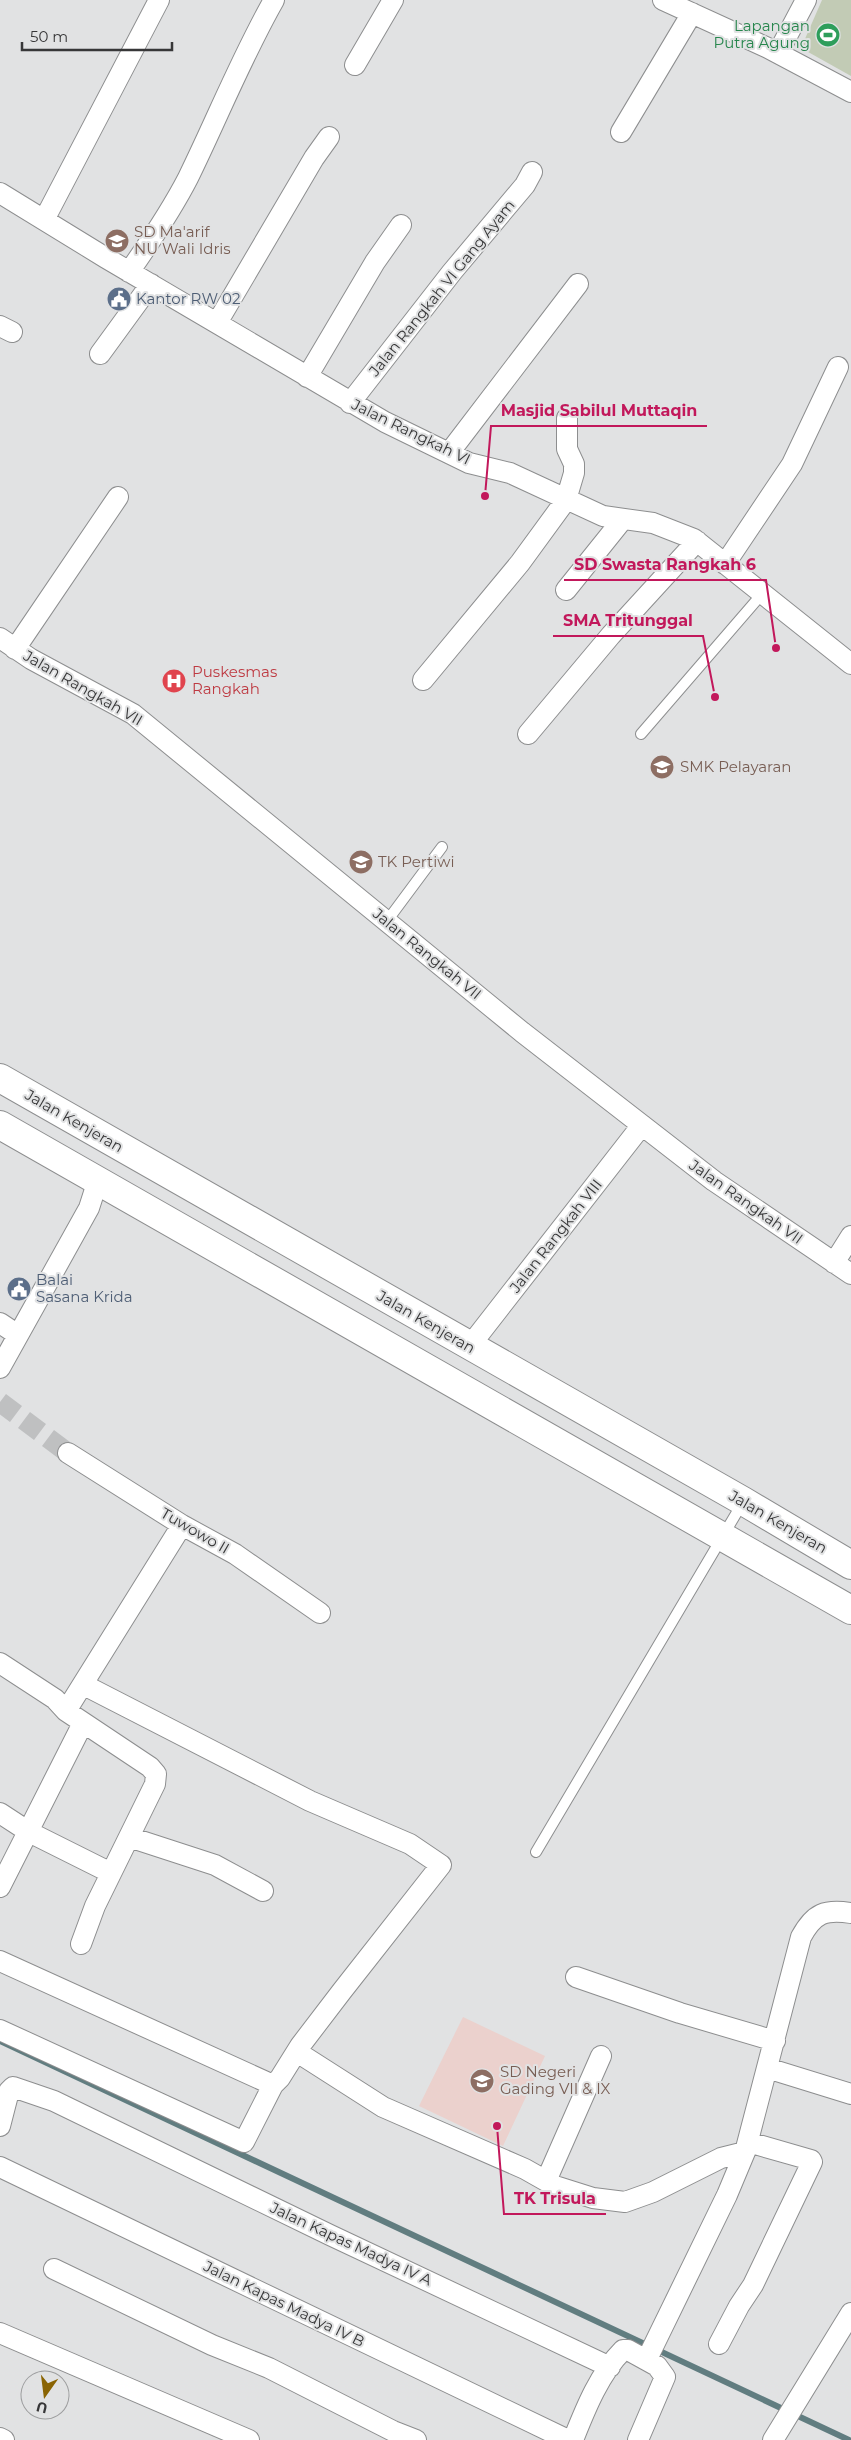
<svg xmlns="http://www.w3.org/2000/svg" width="851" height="2440" font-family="Montserrat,sans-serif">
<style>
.education{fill:#ebd1cd}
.green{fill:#c2cbb5}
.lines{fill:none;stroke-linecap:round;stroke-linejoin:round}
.stream{stroke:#617d80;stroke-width:6}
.street-tunnel{stroke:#bfc0c1;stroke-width:20;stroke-dasharray:20 10;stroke-linecap:butt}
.lane-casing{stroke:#8d8e8f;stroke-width:12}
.street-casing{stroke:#8d8e8f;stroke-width:22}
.highway-casing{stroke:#8d8e8f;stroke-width:30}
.lane{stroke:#fff;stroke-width:10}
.street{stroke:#fff;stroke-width:20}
.highway{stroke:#fff;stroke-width:28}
.labels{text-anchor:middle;stroke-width:4;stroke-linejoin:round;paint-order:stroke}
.leisure-label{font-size:15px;fill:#27864d;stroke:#e1e2e3;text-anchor:end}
.education-label{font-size:15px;fill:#785e54;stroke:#e1e2e3;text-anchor:start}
.street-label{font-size:15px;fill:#373738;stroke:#e1e2e3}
.service-label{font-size:15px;fill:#4e5e75;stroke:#e1e2e3;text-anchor:start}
.health-label{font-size:15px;fill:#be3a42;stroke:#e1e2e3;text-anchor:start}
.leader{fill:none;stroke:#c2185b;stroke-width:2}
.callout-dot{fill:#c2185b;stroke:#e1e2e3;stroke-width:2}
.callout-label{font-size:16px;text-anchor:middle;font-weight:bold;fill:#c2185b;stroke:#e1e2e3;stroke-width:4;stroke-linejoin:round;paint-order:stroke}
</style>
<rect width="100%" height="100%" fill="#e1e2e3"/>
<!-- education -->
<path class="education" d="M463,2017l82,39 -42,90 -84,-40z"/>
<!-- green -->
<path class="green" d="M822,0h29v76l-50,-28z"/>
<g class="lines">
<!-- stream -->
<path class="stream" d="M0,2041l849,399"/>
<!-- street-tunnel -->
<path class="street-tunnel" d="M0,1402l68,51"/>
<defs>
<path id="lane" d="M641,734l121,-140
M387,921l55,-74
M536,1852l207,-350"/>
<path id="street" d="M663,0l105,48 83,44
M778,53l28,-53
M355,65l38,-65
M621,132l71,-119
M0,193l106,65 279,164 84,41 41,10 93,43 50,7 41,16 157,125
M44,220l115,-220
M129,272c21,-30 42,-61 59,-94 29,-59 53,-120 86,-178
M217,323l97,-165 15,-21
M0,326l12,6
M100,354l51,-70
M307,377l68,-115 26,-37
M350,403l102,-131 73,-87 7,-13
M449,453l129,-169
M725,564l67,-100 46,-97
M566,590l57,-71
M0,638l31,21 102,55 389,318 192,149 137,93
M15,649l103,-152
M423,680l97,-117 46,-63 8,-27v-9l-7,-15v-31
M528,734l83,-99 86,-94
M834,1263l17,-27
M0,1323l18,12
M469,1347l173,-222
M0,1368l89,-160 9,-28
M68,1453l114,72 53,29 85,59
M0,1663l55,36 11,12 84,56 6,7 -1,10 -60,122 -14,38
M66,1711l116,-186
M0,1813l29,19 82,41
M129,1837l86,28 48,26
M0,1887l83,-164
M0,1961l273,124
M576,1977l104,36 95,28
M0,2030l244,112 29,-57 7,-7 20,-32 42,-55 99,-126 -31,-21 -100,-43 -226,-116
M297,2052l86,55 142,62 30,17 38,12 32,4 28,-10 68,-34 24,-6
M767,2068l84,26
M0,2126l9,-35 4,-4 41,14 276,134 280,132
M0,2167l568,273
M546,2181l55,-125
M54,2269l158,76 57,23 124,63 23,9
M0,2333l249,107
M719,2344l20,-38 14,-21 59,-123 -1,-2 -63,-18
M647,2359l80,-164 18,-43 56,-215c13,-24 24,-28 50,-24
M0,2438l4,2
M573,2440c12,-30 26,-66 50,-90h5l29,16 8,11 -27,63
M773,2440l78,-127"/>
<path id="highway" d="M0,1078l743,423 108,64
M0,1125l851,485"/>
</defs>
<!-- lane casing -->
<use href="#lane" class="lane-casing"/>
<!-- street casing -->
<use href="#street" class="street-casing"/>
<!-- highway casing -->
<use href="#highway" class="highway-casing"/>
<!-- lane -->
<use href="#lane" class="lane"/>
<!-- street -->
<use href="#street" class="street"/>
<!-- highway -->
<use href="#highway" class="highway"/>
</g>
<!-- icons -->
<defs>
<symbol id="stadium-disc" viewBox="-11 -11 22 22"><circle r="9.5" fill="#2e9e5b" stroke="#e1e2e3"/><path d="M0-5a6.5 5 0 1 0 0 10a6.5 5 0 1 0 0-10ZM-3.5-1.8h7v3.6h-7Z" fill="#fff"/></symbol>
<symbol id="school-disc" viewBox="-11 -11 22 22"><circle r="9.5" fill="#8d6e63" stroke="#e1e2e3"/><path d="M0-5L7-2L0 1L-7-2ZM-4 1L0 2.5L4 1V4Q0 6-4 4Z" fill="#fff"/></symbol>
<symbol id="civic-disc" viewBox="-11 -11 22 22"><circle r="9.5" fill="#5c6f8a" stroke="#e1e2e3"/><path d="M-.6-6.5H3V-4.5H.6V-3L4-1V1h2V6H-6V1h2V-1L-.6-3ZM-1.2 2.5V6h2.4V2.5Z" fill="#fff"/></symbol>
<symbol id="hospital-disc" viewBox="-11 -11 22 22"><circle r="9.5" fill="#e0444e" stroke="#e1e2e3"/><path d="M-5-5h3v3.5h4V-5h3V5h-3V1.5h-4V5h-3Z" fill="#fff"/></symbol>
</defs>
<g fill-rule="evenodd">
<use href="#stadium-disc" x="814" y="21" width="28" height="28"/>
<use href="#school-disc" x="103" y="227" width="28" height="28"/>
<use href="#civic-disc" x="105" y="285" width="28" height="28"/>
<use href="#hospital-disc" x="160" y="667" width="28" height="28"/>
<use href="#school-disc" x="648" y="753" width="28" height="28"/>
<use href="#school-disc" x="347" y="848" width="28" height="28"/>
<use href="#civic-disc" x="5" y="1275" width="28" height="28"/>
<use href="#school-disc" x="468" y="2067" width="28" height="28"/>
</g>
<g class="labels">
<!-- leisure labels -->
<g class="leisure-label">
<text x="810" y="31">Lapangan<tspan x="810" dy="17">Putra Agung</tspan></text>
</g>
<!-- education labels -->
<g class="education-label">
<text x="134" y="237">SD Ma'arif<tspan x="134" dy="17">NU Wali Idris</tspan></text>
<text x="680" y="772">SMK Pelayaran</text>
<text x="378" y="867">TK Pertiwi</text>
<text x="500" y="2077">SD Negeri<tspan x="500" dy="17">Gading VII &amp; IX</tspan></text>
</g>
<!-- street labels -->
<g class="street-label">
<text transform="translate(442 288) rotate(-51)" y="5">Jalan Rangkah VI Gang Ayam</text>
<text transform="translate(411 432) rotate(26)" y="5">Jalan Rangkah VI</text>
<text transform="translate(83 688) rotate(30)" y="5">Jalan Rangkah VII</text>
<text transform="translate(427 954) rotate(39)" y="5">Jalan Rangkah VII</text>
<text transform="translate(74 1121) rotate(30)" y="5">Jalan Kenjeran</text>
<text transform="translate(746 1202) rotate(35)" y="5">Jalan Rangkah VII</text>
<text transform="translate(556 1236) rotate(-52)" y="5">Jalan Rangkah VIII</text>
<text transform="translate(426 1322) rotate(30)" y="5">Jalan Kenjeran</text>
<text transform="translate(778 1522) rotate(30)" y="5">Jalan Kenjeran</text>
<text transform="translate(195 1531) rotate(30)" y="5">Tuwowo II</text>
<text transform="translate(351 2244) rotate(25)" y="5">Jalan Kapas Madya IV A</text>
<text transform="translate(284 2304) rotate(26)" y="5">Jalan Kapas Madya IV B</text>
</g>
<!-- service labels -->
<g class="service-label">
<text x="136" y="304">Kantor RW 02</text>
<text x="36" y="1285">Balai<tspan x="36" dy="17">Sasana Krida</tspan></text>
</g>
<!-- health labels -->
<g class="health-label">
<text x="192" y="677">Puskesmas<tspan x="192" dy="17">Rangkah</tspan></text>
</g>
</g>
<!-- callouts -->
<path class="leader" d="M485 496L491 426H707M776 648L766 580H564M715 697L703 636H553M497 2126L504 2214H606"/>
<g class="callout-dot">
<circle cx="485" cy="496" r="5"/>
<circle cx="776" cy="648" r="5"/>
<circle cx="715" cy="697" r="5"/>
<circle cx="497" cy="2126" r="5"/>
</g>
<g class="callout-label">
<text x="599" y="416">Masjid Sabilul Muttaqin</text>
<text x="665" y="570">SD Swasta Rangkah 6</text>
<text x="628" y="626">SMA Tritunggal</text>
<text x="555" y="2204">TK Trisula</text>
</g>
<!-- north arrow -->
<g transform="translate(45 2395) rotate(194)"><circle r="24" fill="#e1e2e3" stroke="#9d9e9f"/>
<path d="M0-4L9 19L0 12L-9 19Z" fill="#8a6403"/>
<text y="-8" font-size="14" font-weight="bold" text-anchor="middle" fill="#373738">U</text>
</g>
<!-- scale -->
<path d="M22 42v8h150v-8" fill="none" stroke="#373738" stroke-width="2.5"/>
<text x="30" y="42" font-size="15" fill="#373738" stroke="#e1e2e3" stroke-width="4" paint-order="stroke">50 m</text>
</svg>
